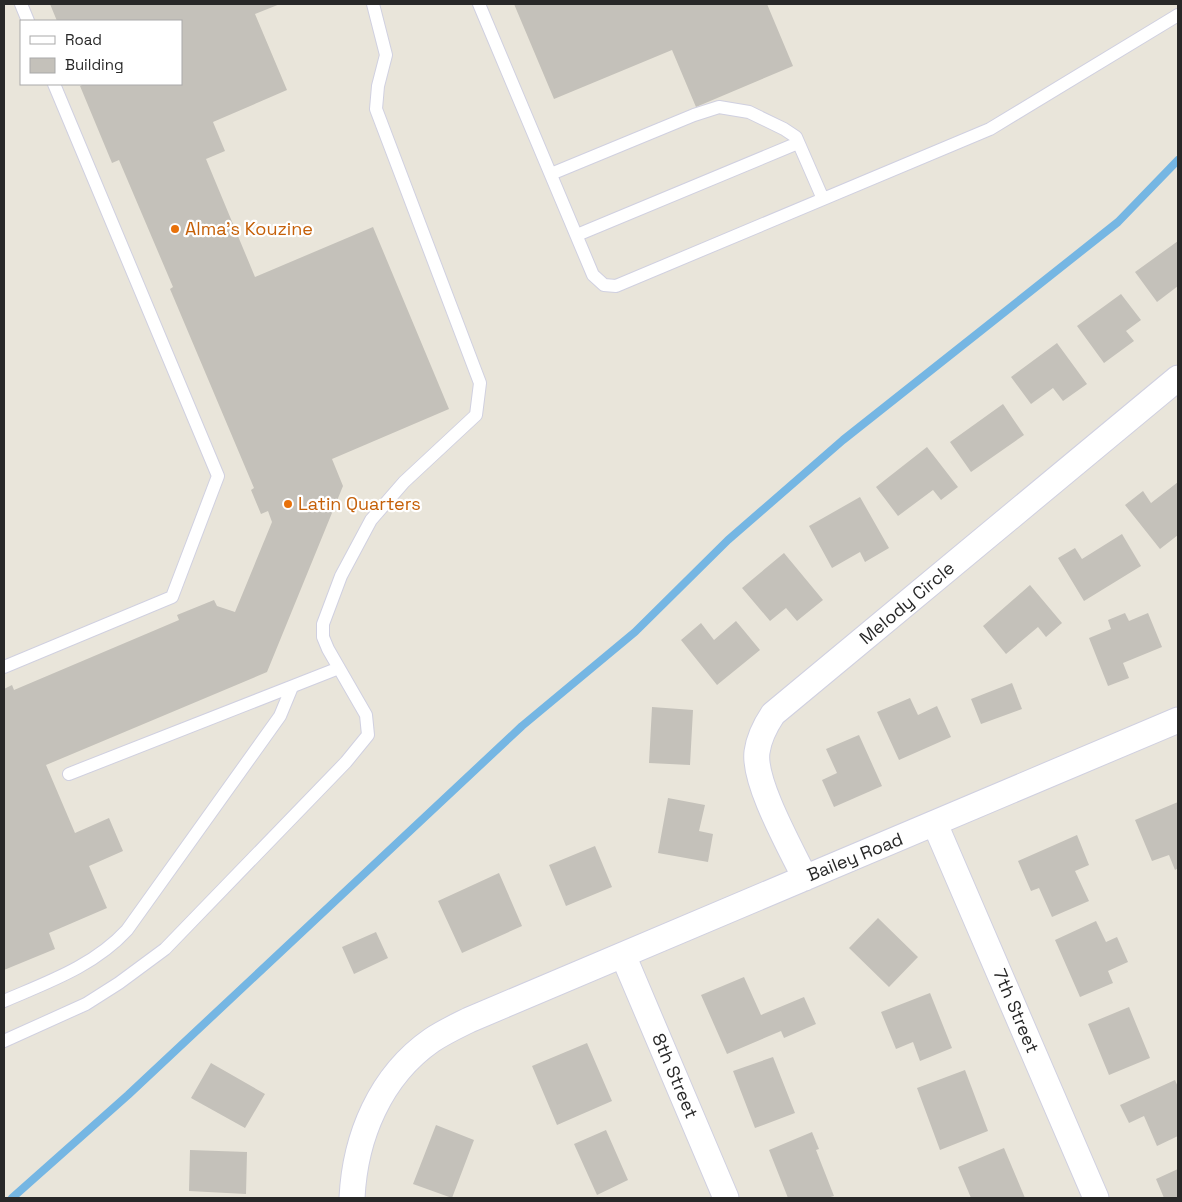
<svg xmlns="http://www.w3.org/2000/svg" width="1182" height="1202" font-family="'Space Grotesk',sans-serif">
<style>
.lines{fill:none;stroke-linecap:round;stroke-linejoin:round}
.stream{stroke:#75b6e3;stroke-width:8}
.building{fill:#c4c1ba}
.lane-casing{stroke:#d0d0e0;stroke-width:14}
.street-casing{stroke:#d0d0e0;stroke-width:27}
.lane{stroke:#fff;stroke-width:12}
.street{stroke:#fff;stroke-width:25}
.food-dot{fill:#e8710a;stroke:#fff;stroke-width:2}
.labels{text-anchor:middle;stroke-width:4.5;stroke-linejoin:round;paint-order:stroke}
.food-label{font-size:18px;fill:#c56008;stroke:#fff;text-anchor:start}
.street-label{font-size:18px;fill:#282828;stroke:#fff}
</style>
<rect width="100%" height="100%" fill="#e9e5da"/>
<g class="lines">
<!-- stream -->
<path class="stream" d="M12,1198l116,-103 394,-369 113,-94 93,-92 115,-100 275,-218 60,-62"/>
</g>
<!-- building -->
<path class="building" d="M50,4h230l-25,10 32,76 -74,32 12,29 -19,8 49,118 118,-50 76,182 -117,50 11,27 -76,186 -221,93 29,68 34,-15 14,33 -34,15 18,42 -58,25 6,16 -51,21v-281l8,-4 2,5 165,-70 -2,-5 37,-15 3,6 18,6 37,-90 -4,-11 -7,3 -10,-24 3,-2 -84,-199 3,-2 -54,-127 -7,3 -32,-77 4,-2h97v-63h-124z
M514,4h253l26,62 -97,41 -24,-57 -118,49z
M1178,241v45l-21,16 -22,-30z
M1121,294l20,26 -15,11 8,10 -30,22 -27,-37z
M1057,343l30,41 -24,17 -10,-13 -22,16 -20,-27z
M1003,404l21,31 -53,37 -21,-30z
M927,447l31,40 -17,13 -8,-10 -35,26 -22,-29z
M1178,482v53l-18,14 -35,-44 18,-14 8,12z
M860,497l29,51 -24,14 -5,-10 -28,16 -23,-42z
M1122,534l19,32 -57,35 -26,-43 17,-10 7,11z
M784,553l39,47 -26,21 -11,-13 -16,13 -28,-33z
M1030,585l32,38 -16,14 -8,-10 -32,27 -23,-28z
M1125,613l4,8 19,-8 14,34 -39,16 6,15 -21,8 -19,-48 22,-9 -3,-9z
M736,621l24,29 -43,35 -36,-45 20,-17 13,17z
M1012,683l10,26 -41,15 -10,-25z
M910,698l8,17 19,-9 14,31 -52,23 -22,-48z
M652,707l41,3 -3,55 -41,-2z
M859,735l23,51 -48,21 -12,-27 15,-7 -11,-24z
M668,798l37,7 -6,26 14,3 -5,28 -50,-9z
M1178,802v66l-3,2 -6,-15 -17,6 -17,-41z
M1077,835l12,30 -14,6 14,30 -37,16 -13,-29 -8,3 -13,-30z
M595,846l17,41 -46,19 -17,-41z
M499,873l23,53 -60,27 -24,-52z
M878,918l40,39 -29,30 -40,-39z
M1096,921l10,21 11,-5 11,25 -20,9 5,12 -33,14 -25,-57z
M376,932l12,26 -34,16 -12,-27z
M744,977l17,38 43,-18 12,27 -32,14 -3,-7 -54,23 -26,-59z
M930,993l22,55 -32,13 -7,-19 -17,7 -15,-37z
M1129,1007l21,51 -41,17 -21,-51z
M587,1043l25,58 -55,24 -25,-59z
M773,1057l22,56 -40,15 -22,-57z
M211,1063l54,31 -20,34 -54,-30z
M965,1070l23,61 -48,19 -23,-62z
M1175,1080l3,7v49l-21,10 -13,-30 -15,7 -9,-18z
M436,1125l38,15 -22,58 -39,-14z
M606,1130l22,50 -31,15 -23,-51z
M812,1132l7,17 -3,1 18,46 -7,2h-39l-19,-48z
M1004,1148l21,50h-54l-13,-31z
M190,1150l57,2 -1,42 -57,-3z
M1178,1169v29h-14l-8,-19z"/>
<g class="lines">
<defs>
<path id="lane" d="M21,4l7,17
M479,4l114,271 11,10 12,1 374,-157 188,-114
M551,174l143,-59 25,-8 30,5 35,17 12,8 27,62
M577,235l221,-92
M4,667l168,-70 46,-121 -164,-392
M69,774l270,-106
M4,1001c44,-19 90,-35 123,-71l153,-214 12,-29
M4,1041l82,-37 33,-21 46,-34 181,-187 22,-27 -2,-20 -38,-66 -5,-12v-13l18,-48 30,-56 33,-38 72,-67 4,-32 -104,-274 2,-23 8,-31 -13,-51"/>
<path id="street" d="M935,824l161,374
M805,878c-14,-29 -52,-96 -48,-126 2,-15 8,-26 16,-38l405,-336
M623,955l103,243
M352,1198c3,-61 28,-122 80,-158 12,-8 25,-14 37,-20l709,-300"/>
</defs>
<!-- lane casing -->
<use href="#lane" class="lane-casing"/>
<!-- street casing -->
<use href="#street" class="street-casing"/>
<!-- lane -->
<use href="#lane" class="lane"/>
<!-- street -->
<use href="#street" class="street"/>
</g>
<!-- markers -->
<g class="food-dot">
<circle cx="175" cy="229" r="5"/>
<circle cx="288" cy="504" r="5"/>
</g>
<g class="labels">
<!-- food labels -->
<g class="food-label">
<text x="185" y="235">Alma's Kouzine</text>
<text x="298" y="510">Latin Quarters</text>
</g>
<!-- street labels -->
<g class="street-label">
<text transform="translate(907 603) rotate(-40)" y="6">Melody Circle</text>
<text transform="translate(855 857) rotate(-22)" y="6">Bailey Road</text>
<text transform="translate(1016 1011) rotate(67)" y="6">7th Street</text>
<text transform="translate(675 1076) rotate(67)" y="6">8th Street</text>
</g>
</g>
<!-- border -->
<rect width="1182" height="1202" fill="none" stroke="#282828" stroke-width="10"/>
<!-- legend -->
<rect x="20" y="20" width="162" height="65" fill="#ffffff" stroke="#a9a9a9"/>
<rect x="30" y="36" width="25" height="8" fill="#ffffff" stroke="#a9a9a9"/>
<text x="65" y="45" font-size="15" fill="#282828">Road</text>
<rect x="30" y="58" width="25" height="15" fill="#c4c1ba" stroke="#a9a9a9"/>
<text x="65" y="70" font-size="15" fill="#282828">Building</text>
</svg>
